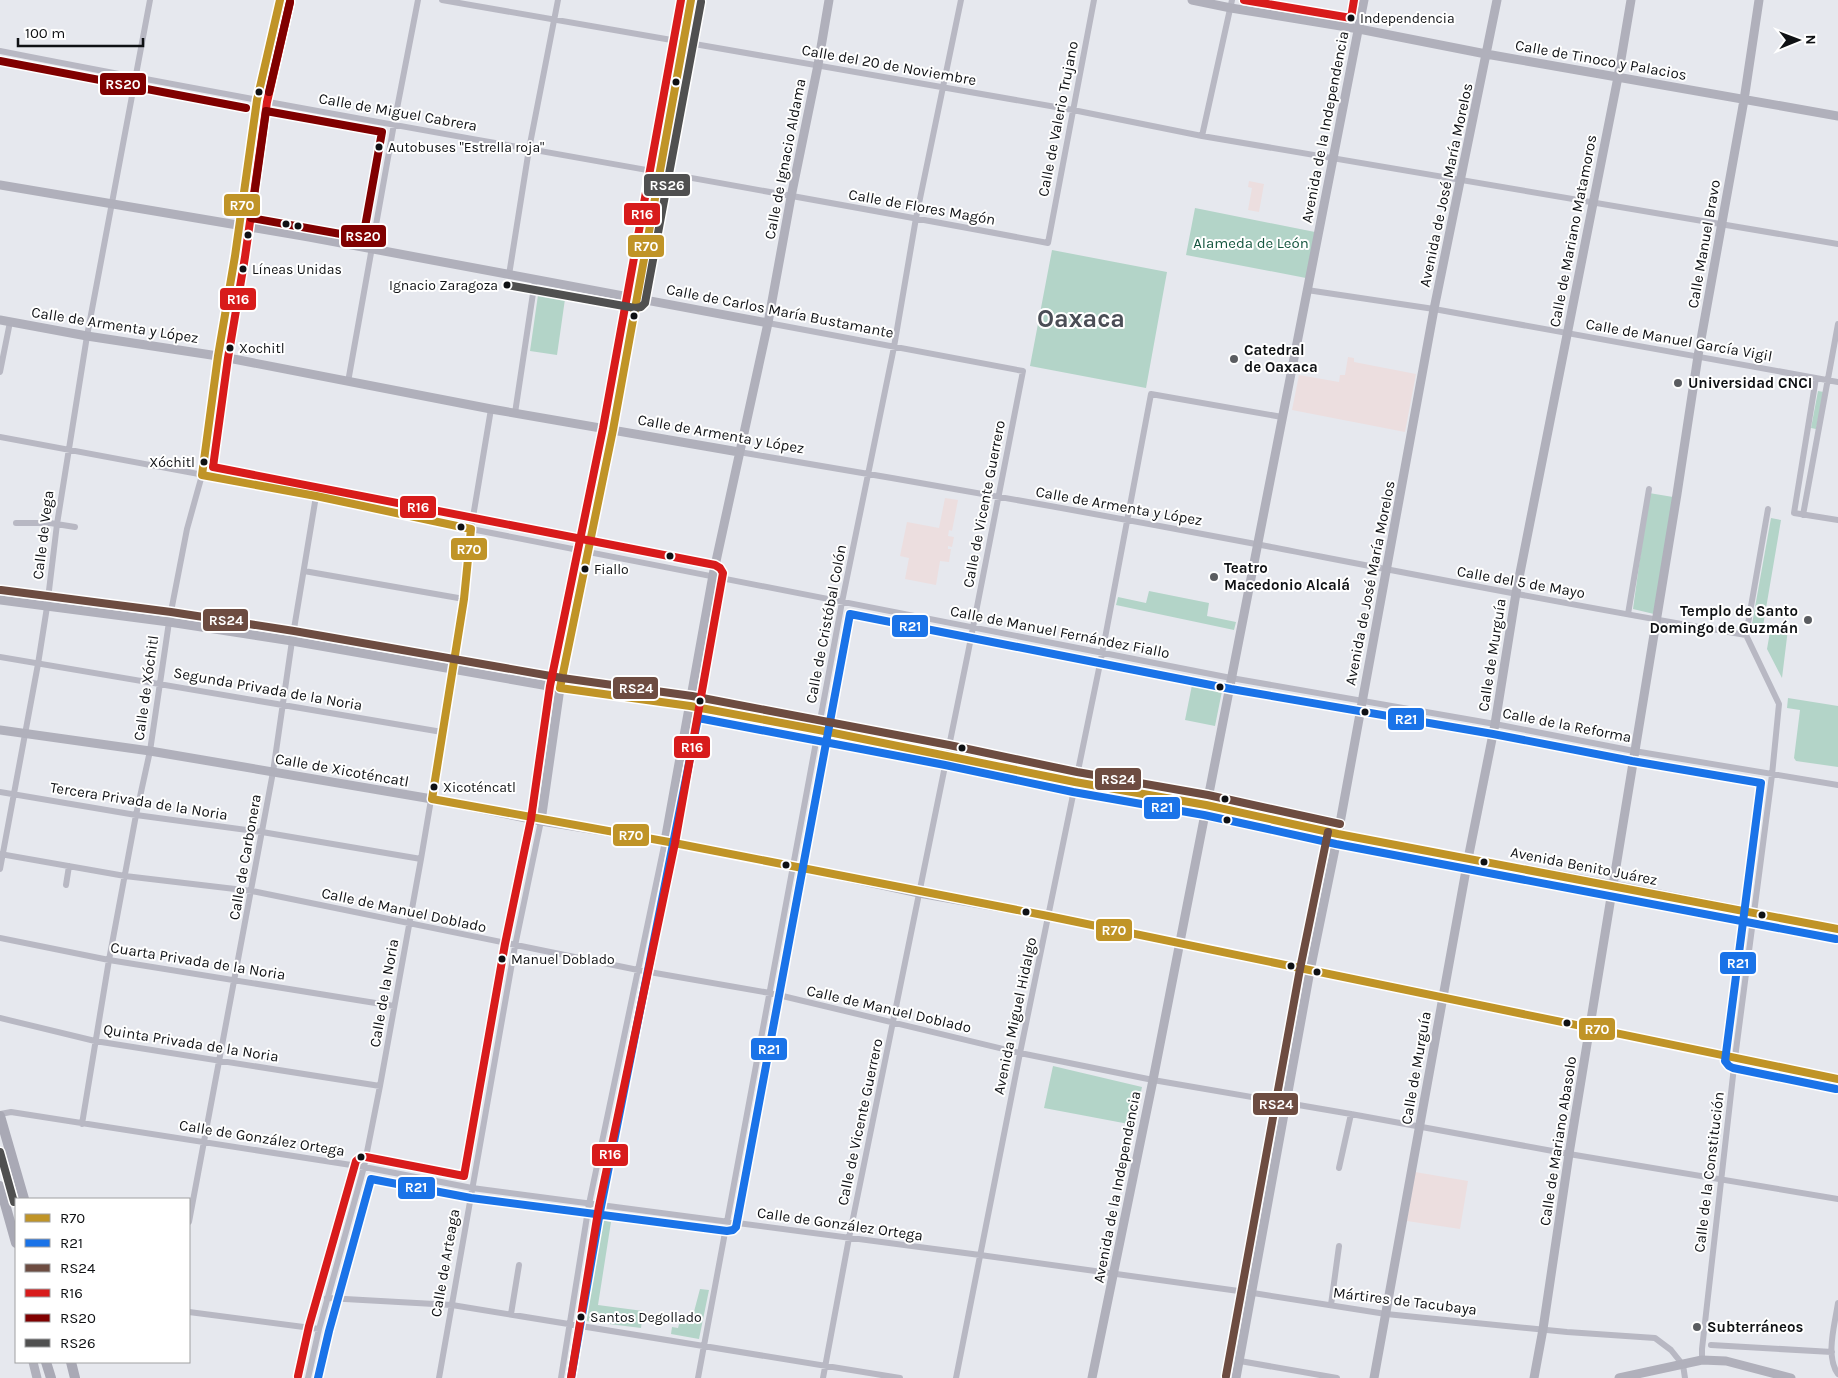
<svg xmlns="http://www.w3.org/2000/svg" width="1838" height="1378" font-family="Karla,sans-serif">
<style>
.education{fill:#ecdedf}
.green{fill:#b3d4c8}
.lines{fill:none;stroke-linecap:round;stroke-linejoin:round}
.street{stroke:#b8b8c3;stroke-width:6}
.secondary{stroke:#b0b0bb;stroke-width:9}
.primary{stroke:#a9a9b5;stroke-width:10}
.bus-1-casing{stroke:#fff;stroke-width:11}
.bus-2-casing{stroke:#fff;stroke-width:11}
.bus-3-casing{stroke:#fff;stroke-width:11}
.bus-4-casing{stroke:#fff;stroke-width:11}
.bus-5-casing{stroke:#fff;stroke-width:11}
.bus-6-casing{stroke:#fff;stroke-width:11}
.bus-1{stroke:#c09427;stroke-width:8}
.bus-2{stroke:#1a73e8;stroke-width:8}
.bus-3{stroke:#6d4c41;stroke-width:8}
.bus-4{stroke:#d81b1b;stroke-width:8}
.bus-5{stroke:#800000;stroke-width:8}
.bus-6{stroke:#505050;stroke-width:8}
.bus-dot{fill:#0f1114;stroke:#fff;stroke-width:2}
.poi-dot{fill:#5a5c60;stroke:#fff;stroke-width:2}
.labels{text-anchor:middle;stroke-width:4;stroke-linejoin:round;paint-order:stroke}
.bus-label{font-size:14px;fill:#0f1114;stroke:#fff;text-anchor:start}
.street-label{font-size:15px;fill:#0f1114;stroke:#fff}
.park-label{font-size:15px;fill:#14553e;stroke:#fff}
.poi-label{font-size:15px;font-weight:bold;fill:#0f1114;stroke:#fff;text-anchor:start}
.town-label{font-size:25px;font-weight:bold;fill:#4a4d55;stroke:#fff}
.line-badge{stroke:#fff;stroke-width:2}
.badge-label{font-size:14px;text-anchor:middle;font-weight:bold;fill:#fff}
</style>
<rect width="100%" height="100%" fill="#e6e8ee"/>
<!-- education -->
<path class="education" d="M1249,181l15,3 -5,28 -11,-2 4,-22 -4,-1z
M1348,357l6,1v4l62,12 -11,58 -113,-22 7,-35 40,7 1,-7h5z
M945,498l13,2 -6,31 -3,-1 -1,6 6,1 -2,10 -4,-1v3h3l-2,13 -9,-1 -4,24 -31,-6 4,-21 -9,-2 7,-34 32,6z
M1415,1172l53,9 -8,48 -53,-8z"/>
<!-- green -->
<path class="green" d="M1195,208l120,24 -9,46 -120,-23z
M1052,250l115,22 -21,116 -116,-22z
M538,295l27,4 -8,56 -27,-4z
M1818,391l6,1 -8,37 -5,-1z
M1649,493l24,4 -19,117 -21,-5z
M1771,518l10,2 -18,106 -11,-2z
M1149,591l60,12 -2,13 29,6 -2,8 -118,-25 2,-8 28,6z
M1771,626l17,3 -6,49 -15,-29z
M1192,685l30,6 -7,35 -30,-6z
M1788,698l50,8v61l-42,-6 -2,-3 6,-48 -13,-2z
M1053,1066l89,21 -8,38 -90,-17z
M594,1219l17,3 -13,83 45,6 -2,17 -64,-8z
M700,1289l9,1 -10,49 -28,-5 1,-7 6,1 2,-7 11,2z"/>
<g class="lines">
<!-- street -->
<path class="street" d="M442,0l631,110 129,26 636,108
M0,51c348,69 699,126 1048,192l46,-243
M1202,136l30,-136
M509,275l20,-126 29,-149
M1307,290l127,19 404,73
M768,323l255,48 -55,282 -119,585 -26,140
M0,372l10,-50
M1816,378l-22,135 44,7
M348,382l46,-258 24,-124
M515,413l20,-133
M0,437l316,59 155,33 760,149 264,46 139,27 204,34
M739,452c174,29 348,60 522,93 161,31 323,63 485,90l33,69 -7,71 -37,283 -33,291v11
M1803,515l35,-191
M16,523h34l25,4
M304,571l160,28
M1628,614l21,-125
M1746,635l22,-126
M0,657l442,75
M0,792l136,23 126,17 159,27
M0,854l125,22 127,15 386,79 132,23 250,60 133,27 198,34 218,40 269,45
M0,869l38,-205 9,-57 10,-83 30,-188 63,-336
M66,885l3,-19
M0,938l109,22 285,46
M0,1018l95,23 285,45
M0,1114l11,-2 353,55 108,21 508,67 273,38 133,21 181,18 88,6 16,12 12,15 2,13
M82,1124l27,-164 27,-145 14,-64 19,-129 18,-93 15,-54 16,-119 17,-100 22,-156 23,-100
M1339,1168l12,-54
M189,1222l84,-450 19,-131 24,-145
M327,1298l125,7 448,73
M1838,1303c-3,21 -13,53 0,71
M1331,1305l8,-59
M189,1312l130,17
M511,1314l8,-49
M1711,1345l121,7
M1240,1361l97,17
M308,1378l11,-49 45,-162 16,-81 41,-227 32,-190 11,-70 7,-70 20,-120
M439,1378l76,-432 26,-125
M561,1378l28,-174 76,-363
M698,1378l144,-776 52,-255 22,-129 45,-218
M956,1378l64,-325 82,-399 49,-260 131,23"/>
<!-- secondary -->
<path class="secondary" d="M1192,0l39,8 128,21 127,25 352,62
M0,185l309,52 459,86
M0,320l87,16 131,20 273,53 248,43
M0,600l169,22 123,19 268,47 130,18 257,49 128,27 131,23 132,29 275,51 225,44
M0,730l150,21 282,48 109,22 124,20 129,25 125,27 129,23 790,163
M541,821l19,-133 53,-258 78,-430
M665,841l48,-266 55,-252 23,-126 27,-132 11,-65
M33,1362l4,16
M1092,1378l61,-298 211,-1080
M1236,1378l74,-407 28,-137 96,-525 63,-309
M1374,1378l94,-519 27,-135 21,-131 102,-516 13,-77
M1534,1378l9,-49 26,-175 108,-660 21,-138 46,-256 15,-100
M1619,1378l83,-18 24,1 65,17"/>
<!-- primary -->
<path class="primary" d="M0,1116l24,83
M0,1186l16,57
M46,1362l5,16
M71,1362l4,16"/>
<defs>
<path id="bus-1" d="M280,0l-23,100 -22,156 -17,100 -16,119 114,21 155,33 -7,70 -32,200 237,43 379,74 790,163
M691,0l-78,430 -53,258 130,18 129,24 256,52 131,23 132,29 500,95"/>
<path id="bus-2" d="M318,1378l11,-47 42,-152 100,19 256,33 6,-1 3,-3 114,-613 381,75 262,45 139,27 129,22 -36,278 4,5 4,2 103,21
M571,1378l29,-166 98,-494 247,47 128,27 131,23 132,29 500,95"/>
<path id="bus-3" d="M1,590l170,22 123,19 268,47 130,18 257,49 128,27 131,23 132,29
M1226,1376l74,-407 28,-137"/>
<path id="bus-4" d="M1244,0l107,18 3,-18
M290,2l-23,100 -22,155 -17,101 -15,109 502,98 5,3 3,5 -48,270 -76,363 -28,172
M298,1376l11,-50 47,-165 5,-4h5l98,19 41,-232 26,-125 19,-133 53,-258 78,-428"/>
<path id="bus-5" d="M0,61l246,47
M269,92l21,-90
M266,111l116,21 -19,106 -112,-20z"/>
<path id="bus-6" d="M507,285l128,23 6,-1 4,-4 56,-301
M0,1152l14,50"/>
</defs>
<!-- bus-1 casing -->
<use href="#bus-1" class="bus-1-casing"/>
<!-- bus-2 casing -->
<use href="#bus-2" class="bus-2-casing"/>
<!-- bus-3 casing -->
<use href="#bus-3" class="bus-3-casing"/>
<!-- bus-4 casing -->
<use href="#bus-4" class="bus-4-casing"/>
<!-- bus-5 casing -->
<use href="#bus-5" class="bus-5-casing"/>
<!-- bus-6 casing -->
<use href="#bus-6" class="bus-6-casing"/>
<!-- bus-1 -->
<use href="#bus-1" class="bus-1"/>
<!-- bus-2 -->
<use href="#bus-2" class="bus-2"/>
<!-- bus-3 -->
<use href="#bus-3" class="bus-3"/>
<!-- bus-4 -->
<use href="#bus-4" class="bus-4"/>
<!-- bus-5 -->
<use href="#bus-5" class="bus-5"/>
<!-- bus-6 -->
<use href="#bus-6" class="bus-6"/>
</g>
<!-- markers -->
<g class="bus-dot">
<circle cx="1351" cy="18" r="4.5"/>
<circle cx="676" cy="82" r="4.5"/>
<circle cx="259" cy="92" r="4.5"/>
<circle cx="379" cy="147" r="4.5"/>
<circle cx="286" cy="224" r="4.5"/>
<circle cx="298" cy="226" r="4.5"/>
<circle cx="248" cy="235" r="4.5"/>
<circle cx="243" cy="269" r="4.5"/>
<circle cx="507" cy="285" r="4.5"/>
<circle cx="634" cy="316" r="4.5"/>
<circle cx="230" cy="348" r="4.5"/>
<circle cx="204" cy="462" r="4.5"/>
<circle cx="461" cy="527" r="4.5"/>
<circle cx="670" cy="556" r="4.5"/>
<circle cx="585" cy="569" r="4.5"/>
<circle cx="1220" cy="687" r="4.5"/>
<circle cx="700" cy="701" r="4.5"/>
<circle cx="1365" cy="712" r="4.5"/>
<circle cx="962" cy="748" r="4.5"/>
<circle cx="434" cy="787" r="4.5"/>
<circle cx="1225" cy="799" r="4.5"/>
<circle cx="1227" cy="820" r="4.5"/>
<circle cx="1484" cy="862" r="4.5"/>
<circle cx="786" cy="865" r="4.5"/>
<circle cx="1026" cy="912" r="4.5"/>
<circle cx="1762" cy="915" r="4.5"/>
<circle cx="502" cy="959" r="4.5"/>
<circle cx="1291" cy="966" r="4.5"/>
<circle cx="1317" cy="972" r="4.5"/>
<circle cx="1567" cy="1023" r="4.5"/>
<circle cx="361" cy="1157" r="4.5"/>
<circle cx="581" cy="1317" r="4.5"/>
</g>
<g class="poi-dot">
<circle cx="1234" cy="359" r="5"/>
<circle cx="1678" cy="383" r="5"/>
<circle cx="1214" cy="577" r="5"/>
<circle cx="1808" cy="620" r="5"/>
<circle cx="1697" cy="1327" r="5"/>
</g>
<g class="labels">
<!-- bus labels -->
<g class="bus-label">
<text x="1360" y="23">Independencia</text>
<text x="388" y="152">Autobuses "Estrella roja"</text>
<text x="252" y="274">Líneas Unidas</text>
<text x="498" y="290" text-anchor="end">Ignacio Zaragoza</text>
<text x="239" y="353">Xochitl</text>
<text x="195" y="467" text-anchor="end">Xóchitl</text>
<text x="594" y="574">Fiallo</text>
<text x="443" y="792">Xicoténcatl</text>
<text x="511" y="964">Manuel Doblado</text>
<text x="590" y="1322">Santos Degollado</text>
</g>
<!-- street labels -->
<g class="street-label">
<text transform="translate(1601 60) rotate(10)" y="5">Calle de Tinoco y Palacios</text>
<text transform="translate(889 65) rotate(10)" y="5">Calle del 20 de Noviembre</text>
<text transform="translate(398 112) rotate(10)" y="5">Calle de Miguel Cabrera</text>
<text transform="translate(1058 119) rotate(-79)" y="5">Calle de Valerio Trujano</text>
<text transform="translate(1325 127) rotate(-79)" y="5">Avenida de la Independencia</text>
<text transform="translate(785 159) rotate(-79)" y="5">Calle de Ignacio Aldama</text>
<text transform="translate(1446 185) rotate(-78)" y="5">Avenida de José María Morelos</text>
<text transform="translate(922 207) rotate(10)" y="5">Calle de Flores Magón</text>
<text transform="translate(1573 231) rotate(-79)" y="5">Calle de Mariano Matamoros</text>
<text transform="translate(1704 244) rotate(-80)" y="5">Calle Manuel Bravo</text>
<text transform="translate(780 311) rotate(11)" y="5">Calle de Carlos María Bustamante</text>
<text transform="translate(115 325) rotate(9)" y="5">Calle de Armenta y López</text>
<text transform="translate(1679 340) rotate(10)" y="5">Calle de Manuel García Vigil</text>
<text transform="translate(721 434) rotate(10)" y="5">Calle de Armenta y López</text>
<text transform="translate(984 504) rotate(-79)" y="5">Calle de Vicente Guerrero</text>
<text transform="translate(1119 506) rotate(10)" y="5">Calle de Armenta y López</text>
<text transform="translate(43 535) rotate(-83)" y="5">Calle de Vega</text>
<text transform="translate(1521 582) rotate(10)" y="5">Calle del 5 de Mayo</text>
<text transform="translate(1370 583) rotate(-79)" y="5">Avenida de José María Morelos</text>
<text transform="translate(826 624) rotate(-79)" y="5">Calle de Cristóbal Colón</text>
<text transform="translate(1060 632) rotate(11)" y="5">Calle de Manuel Fernández Fiallo</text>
<text transform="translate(1492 655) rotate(-81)" y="5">Calle de Murguía</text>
<text transform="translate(146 688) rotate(-82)" y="5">Calle de Xóchitl</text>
<text transform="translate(268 689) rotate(10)" y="5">Segunda Privada de la Noria</text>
<text transform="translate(1567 725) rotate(11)" y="5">Calle de la Reforma</text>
<text transform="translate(342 770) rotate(10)" y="5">Calle de Xicoténcatl</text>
<text transform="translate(139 801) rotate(9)" y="5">Tercera Privada de la Noria</text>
<text transform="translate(245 857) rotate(-80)" y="5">Calle de Carbonera</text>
<text transform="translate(1584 866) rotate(11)" y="5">Avenida Benito Juárez</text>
<text transform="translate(404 910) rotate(12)" y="5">Calle de Manuel Doblado</text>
<text transform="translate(198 961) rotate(9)" y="5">Cuarta Privada de la Noria</text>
<text transform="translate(384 993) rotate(-80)" y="5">Calle de la Noria</text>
<text transform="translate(889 1009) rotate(13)" y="5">Calle de Manuel Doblado</text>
<text transform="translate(1015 1016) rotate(-78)" y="5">Avenida Miguel Hidalgo</text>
<text transform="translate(191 1043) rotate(9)" y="5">Quinta Privada de la Noria</text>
<text transform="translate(1416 1068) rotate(-80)" y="5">Calle de Murguía</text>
<text transform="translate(860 1122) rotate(-78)" y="5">Calle de Vicente Guerrero</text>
<text transform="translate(262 1138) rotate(9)" y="5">Calle de González Ortega</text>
<text transform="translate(1558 1141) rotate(-81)" y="5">Calle de Mariano Abasolo</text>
<text transform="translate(1709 1172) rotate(-83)" y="5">Calle de la Constitución</text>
<text transform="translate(1117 1187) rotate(-79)" y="5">Avenida de la Independencia</text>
<text transform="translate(840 1224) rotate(8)" y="5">Calle de González Ortega</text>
<text transform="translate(445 1263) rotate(-80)" y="5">Calle de Arteaga</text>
<text transform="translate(1405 1301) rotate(7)" y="5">Mártires de Tacubaya</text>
</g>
<!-- park labels -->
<g class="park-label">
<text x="1251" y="248">Alameda de León</text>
</g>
<!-- poi labels -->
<g class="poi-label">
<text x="1244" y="355">Catedral<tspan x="1244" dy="17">de Oaxaca</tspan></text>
<text x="1688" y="388">Universidad CNCI</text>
<text x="1224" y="573">Teatro<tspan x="1224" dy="17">Macedonio Alcalá</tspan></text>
<text x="1798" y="616" text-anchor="end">Templo de Santo<tspan x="1798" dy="17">Domingo de Guzmán</tspan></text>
<text x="1707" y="1332">Subterráneos</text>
</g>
<!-- town labels -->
<g class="town-label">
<text x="1081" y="327">Oaxaca</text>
</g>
</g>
<g class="line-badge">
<rect x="99" y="72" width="48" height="24" rx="5" fill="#800000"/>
<rect x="643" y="173" width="48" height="24" rx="5" fill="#505050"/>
<rect x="223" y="193" width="38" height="24" rx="5" fill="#c09427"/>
<rect x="623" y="202" width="38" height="24" rx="5" fill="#d81b1b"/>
<rect x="340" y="224" width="47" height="24" rx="5" fill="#800000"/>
<rect x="627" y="234" width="38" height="24" rx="5" fill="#c09427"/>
<rect x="219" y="287" width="38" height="24" rx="5" fill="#d81b1b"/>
<rect x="399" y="495" width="38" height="24" rx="5" fill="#d81b1b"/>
<rect x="450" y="537" width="38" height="24" rx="5" fill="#c09427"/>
<rect x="202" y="608" width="47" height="24" rx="5" fill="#6d4c41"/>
<rect x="891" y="614" width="38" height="24" rx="5" fill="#1a73e8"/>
<rect x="612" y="676" width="47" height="24" rx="5" fill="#6d4c41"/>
<rect x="1387" y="707" width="38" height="24" rx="5" fill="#1a73e8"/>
<rect x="673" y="735" width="38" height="24" rx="5" fill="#d81b1b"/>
<rect x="1094" y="767" width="48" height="24" rx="5" fill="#6d4c41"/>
<rect x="1143" y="796" width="38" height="24" rx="5" fill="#1a73e8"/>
<rect x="612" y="823" width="38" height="24" rx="5" fill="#c09427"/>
<rect x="1095" y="918" width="38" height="24" rx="5" fill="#c09427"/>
<rect x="1719" y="951" width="38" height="24" rx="5" fill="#1a73e8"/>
<rect x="1578" y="1017" width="38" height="24" rx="5" fill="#c09427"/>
<rect x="750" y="1037" width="38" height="24" rx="5" fill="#1a73e8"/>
<rect x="1252" y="1092" width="47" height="24" rx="5" fill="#6d4c41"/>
<rect x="591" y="1143" width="38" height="24" rx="5" fill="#d81b1b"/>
<rect x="397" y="1176" width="39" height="24" rx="5" fill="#1a73e8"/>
</g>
<g class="badge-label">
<text x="123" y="89">RS20</text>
<text x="667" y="190">RS26</text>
<text x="242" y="210">R70</text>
<text x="642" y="219">R16</text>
<text x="363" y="241">RS20</text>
<text x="646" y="251">R70</text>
<text x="238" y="304">R16</text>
<text x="418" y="512">R16</text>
<text x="469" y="554">R70</text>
<text x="226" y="625">RS24</text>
<text x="910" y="631">R21</text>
<text x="636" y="693">RS24</text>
<text x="1406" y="724">R21</text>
<text x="692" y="752">R16</text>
<text x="1118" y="784">RS24</text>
<text x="1162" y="812">R21</text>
<text x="631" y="840">R70</text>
<text x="1114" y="935">R70</text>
<text x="1738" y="968">R21</text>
<text x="1597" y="1034">R70</text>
<text x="769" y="1054">R21</text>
<text x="1276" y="1109">RS24</text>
<text x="610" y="1159">R16</text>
<text x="416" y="1192">R21</text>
</g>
<!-- legend -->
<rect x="15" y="1198" width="175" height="165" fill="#ffffff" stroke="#9fa0a1"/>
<rect x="25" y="1214" width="25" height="8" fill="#c09427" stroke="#9fa0a1"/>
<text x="60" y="1223" font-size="15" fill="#0f1114">R70</text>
<rect x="25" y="1239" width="25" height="8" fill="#1a73e8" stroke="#9fa0a1"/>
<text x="60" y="1248" font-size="15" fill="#0f1114">R21</text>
<rect x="25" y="1264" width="25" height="8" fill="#6d4c41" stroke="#9fa0a1"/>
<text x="60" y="1273" font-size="15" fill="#0f1114">RS24</text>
<rect x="25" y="1289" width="25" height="8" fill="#d81b1b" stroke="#9fa0a1"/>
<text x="60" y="1298" font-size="15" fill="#0f1114">R16</text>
<rect x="25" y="1314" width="25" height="8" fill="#800000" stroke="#9fa0a1"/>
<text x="60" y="1323" font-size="15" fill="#0f1114">RS20</text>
<rect x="25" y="1339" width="25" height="8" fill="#505050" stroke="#9fa0a1"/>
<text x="60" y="1348" font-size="15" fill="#0f1114">RS26</text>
<!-- north arrow -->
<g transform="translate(1798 40) rotate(89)" stroke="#ffffff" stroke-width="4" paint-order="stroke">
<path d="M0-4L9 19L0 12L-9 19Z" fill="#0f1114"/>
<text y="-8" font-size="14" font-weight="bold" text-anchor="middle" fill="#0f1114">N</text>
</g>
<!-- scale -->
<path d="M18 38v8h125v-8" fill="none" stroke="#0f1114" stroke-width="2.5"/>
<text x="25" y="38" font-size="15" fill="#0f1114" stroke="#ffffff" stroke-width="4" paint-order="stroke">100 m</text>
</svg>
